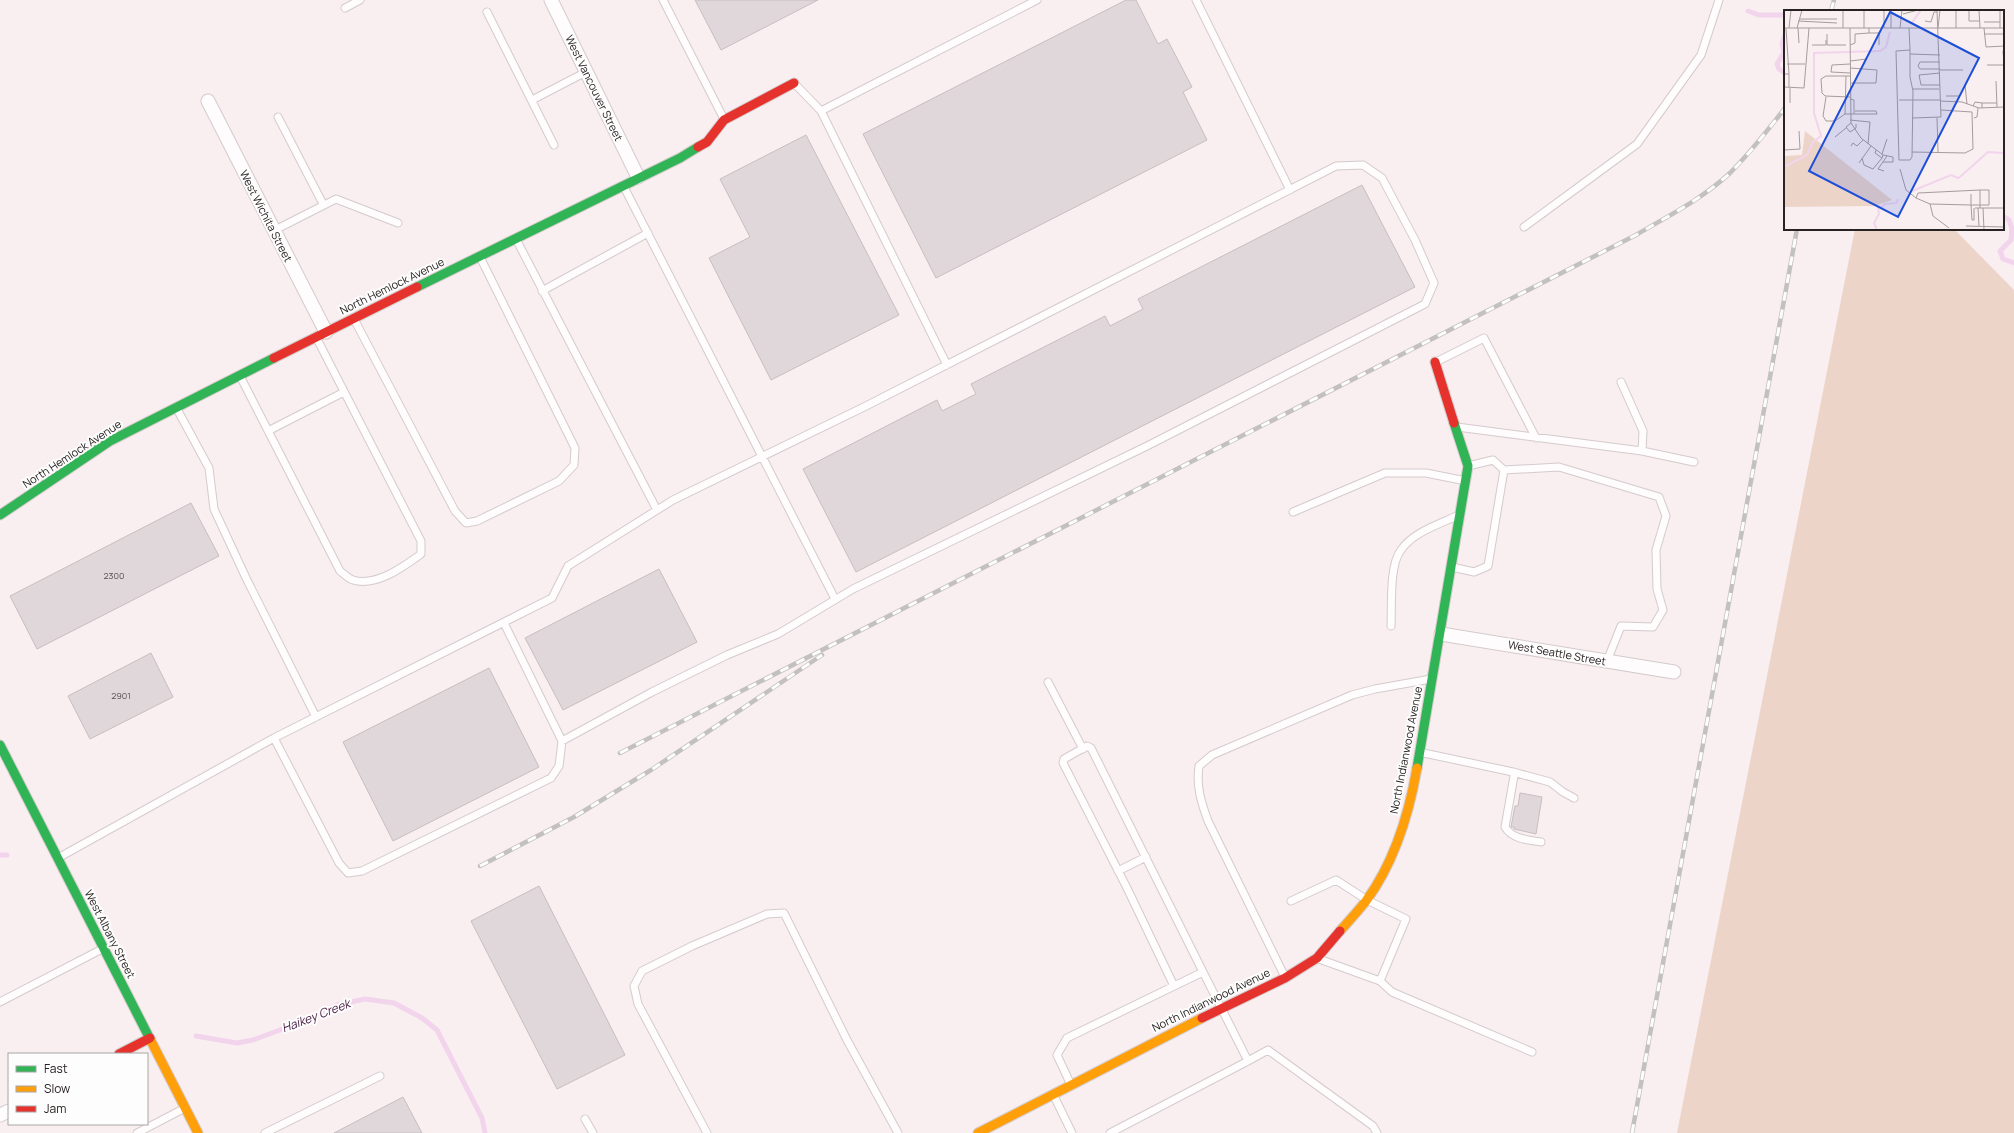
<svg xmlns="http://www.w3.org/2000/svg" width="2014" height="1133" font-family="Manrope,sans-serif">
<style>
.green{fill:#edd4c9}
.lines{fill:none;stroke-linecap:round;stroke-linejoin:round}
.stream{stroke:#f2d5ec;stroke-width:5}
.building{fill:#dfd7d9;stroke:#c6bec0}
.lane-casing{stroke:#d4cbcc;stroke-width:9}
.street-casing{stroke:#d4cbcc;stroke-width:15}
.fast-casing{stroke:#d4cbcc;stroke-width:11}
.slow-casing{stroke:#d4cbcc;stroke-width:11}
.jam-casing{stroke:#d4cbcc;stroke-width:11}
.lane{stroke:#fefcfd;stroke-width:7}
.street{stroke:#fefcfd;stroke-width:13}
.fast{stroke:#30b455;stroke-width:9}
.slow{stroke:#ff9f0a;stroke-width:9}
.jam{stroke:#e5322d;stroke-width:9}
.rail-casing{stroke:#c3c0c0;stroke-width:4.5}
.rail{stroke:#fdfdfd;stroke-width:3;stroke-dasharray:9;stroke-linecap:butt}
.labels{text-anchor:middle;stroke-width:4;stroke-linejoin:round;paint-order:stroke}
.number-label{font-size:9px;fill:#585152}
.street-label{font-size:11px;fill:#292222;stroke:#fdfdfd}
.water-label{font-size:12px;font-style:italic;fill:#471a43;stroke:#fdfdfd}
.inset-river{fill:none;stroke:#f2d5ec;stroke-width:2}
.inset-road{fill:none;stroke:#a69c9e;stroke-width:1}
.view{fill:#1d4ed8;fill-opacity:0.15;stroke:#1d4ed8;stroke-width:2}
.inset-edge{fill:none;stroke:#292222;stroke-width:2}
</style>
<rect width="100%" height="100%" fill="#f9eef0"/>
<!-- green -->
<path class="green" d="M1855,229h99l60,61v843h-337z"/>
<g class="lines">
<!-- stream -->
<path class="stream" d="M1748,11l11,4h26
M1785,35l-3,9 2,8 -7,12 2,5 6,4
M2003,216l6,4 3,9 -1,11 -11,11 3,8 11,4
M0,855h7
M196,1036l41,7 16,-3 51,-19 33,-16 28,-6 29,4 28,15 15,12 45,88 3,15"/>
</g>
<!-- building -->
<path class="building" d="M695,0h123l-97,50z
M1126,0h10l22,44 9,-5 25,48 -9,5 24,48 -271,138 -73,-144z
M806,135l93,180 -128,65 -62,-122 41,-21 -30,-58z
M1362,185l53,102 -559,285 -53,-103 134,-69 5,11 34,-17 -5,-10 134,-68 5,10 33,-17 -5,-10z
M191,503l28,53 -182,93 -27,-53z
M659,569l38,73 -134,68 -38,-72z
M151,653l22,44 -83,42 -22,-43z
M489,668l50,99 -146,74 -50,-99z
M1520,793l22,4 -6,37 -22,-5v-2h-3l4,-21h3z
M539,886l86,169 -68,34 -86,-168z
M403,1097l19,36h-88z"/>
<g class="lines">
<defs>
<path id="lane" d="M663,0l61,119
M1196,0l94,190
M345,8l15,-8
M487,12l67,133
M794,83l27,28 126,254
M532,100l54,-28
M821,111l216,-111
M278,117l45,87
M624,187l211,412
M1524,227l113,-83 64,-89 18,-55
M273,231l63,-32 62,24
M516,239l141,271
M542,291l106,-58
M354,319l101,192 11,12 11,-2 82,-40 15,-16 1,-17 -95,-191
M1436,362l48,-24 52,100
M240,376l100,195c4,3 9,8 13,9 23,7 50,-13 68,-26v-13l-105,-204
M177,409l32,59 5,41 33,71 69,137
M1457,427l185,24 1,-20 -22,-49
M268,431l76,-39
M1642,451l52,11
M1504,470l55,-3 100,30 7,19 -10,34 1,39 6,21 -10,17 -32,-1 -14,35
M1293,512l92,-39h41l40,8
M1452,567l22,5 14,-6 16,-96 -11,-10 -25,6
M504,623l58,118
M1391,626c1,-20 -2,-61 10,-76 12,-18 39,-26 58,-35
M1048,682l35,67
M1419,752l94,20 1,4 -9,51c7,12 23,13 36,15
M1513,772l37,10 13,10 11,6
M58,858l216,-120 278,-140 16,-32 105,-66 193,-94 470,-240 27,-1 19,13 33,62 19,43 -9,21 -278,142 -294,143 -75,45 -51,21 -75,37 -90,49 -3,25 -8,12 -189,93 -14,2 -9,-10 -65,-125
M1118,871l28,-14
M1291,901l45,-21 31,20 39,19 -26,62 -61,-22
M1285,977l-77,-156c-7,-19 -12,-35 -9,-55l13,-11 140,-60 23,-6 56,-10
M1380,981l12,11 140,60
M1174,986l-47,-98 -64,-125 1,-4 23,-13 4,2 112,224
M0,1002l104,-54
M1248,1061l20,-11 105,76 4,7
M1071,1085l-14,-30 10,-17 136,-66 45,89 -138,72
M1053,1094l19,39
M585,1119l8,14
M137,1133l48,-25
M265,1133l115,-57
M707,1133l-69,-129 -4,-18 8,-15 50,-25 75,-32 17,-1 63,127 51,93"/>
<path id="street" d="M551,0l87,177
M208,101l118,231
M1441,634l233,38
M0,1115l9,-4"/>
<path id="fast" d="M417,287l263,-129 18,-11
M0,515l110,-74 164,-83
M0,745l150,294
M1417,768l51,-302 -14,-43"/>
<path id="slow" d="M1340,931c9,-10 18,-20 26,-30 28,-38 43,-87 51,-133
M150,1039l48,94
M978,1133l224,-115"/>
<path id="jam" d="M698,147l9,-5 17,-22 70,-37
M274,358l143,-71
M1435,362l19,61
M1202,1018l83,-40 32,-20 23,-27
M119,1054l31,-16"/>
</defs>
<!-- lane casing -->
<use href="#lane" class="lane-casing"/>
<!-- street casing -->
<use href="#street" class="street-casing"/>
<!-- fast casing -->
<use href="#fast" class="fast-casing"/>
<!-- slow casing -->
<use href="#slow" class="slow-casing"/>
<!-- jam casing -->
<use href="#jam" class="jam-casing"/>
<!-- lane -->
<use href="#lane" class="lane"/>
<!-- street -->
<use href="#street" class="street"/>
<!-- fast -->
<use href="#fast" class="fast"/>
<!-- slow -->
<use href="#slow" class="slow"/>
<!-- jam -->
<use href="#jam" class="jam"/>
<defs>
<path id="rail" d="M1831,11l3,-11
M620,753l1016,-518c32,-19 66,-36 94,-62 20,-20 38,-43 55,-65
M480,866l94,-49 77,-47 171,-115
M1632,1133l165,-904"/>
</defs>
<!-- rail casing -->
<use href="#rail" class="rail-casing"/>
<!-- rail -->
<use href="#rail" class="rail"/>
</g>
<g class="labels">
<!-- number labels -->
<g class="number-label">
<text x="114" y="579">2300</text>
<text x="121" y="699">2901</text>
</g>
<!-- street labels -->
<g class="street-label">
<text transform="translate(594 88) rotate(64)" y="4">West Vancouver Street</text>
<text transform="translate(266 216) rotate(63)" y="4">West Wichita Street</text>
<text transform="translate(392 286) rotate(-26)" y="4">North Hemlock Avenue</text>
<text transform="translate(72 454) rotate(-33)" y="4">North Hemlock Avenue</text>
<text transform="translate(1557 653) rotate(10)" y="4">West Seattle Street</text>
<text transform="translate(1406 750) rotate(-79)" y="4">North Indianwood Avenue</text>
<text transform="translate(110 934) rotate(63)" y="4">West Albany Street</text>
<text transform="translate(1211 1000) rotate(-26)" y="4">North Indianwood Avenue</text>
</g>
<!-- water labels -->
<g class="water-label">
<text transform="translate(316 1016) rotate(-21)" y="4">Haikey Creek</text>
</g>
</g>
<!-- overview -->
<g transform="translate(1784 10)">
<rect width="220" height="220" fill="#f9eef0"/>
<path d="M21,121l20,16 67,53 -18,6 -90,1v-47l1,-4 17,-1z" fill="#edd4c9"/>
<path class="inset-river" d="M127,14l10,-14M0,157l23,-12 6,-13 8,-6 -7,-23v-60l66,-2 6,-4 4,-15M128,181l39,-16 7,3 3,-2 27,-24 16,1M93,220l-3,-7 5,-9 -1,-8 3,2 4,-4 11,-1 2,-4"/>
<path class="inset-road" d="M59,0v18M100,0v18M107,0v18M185,0v11h10M195,0l1,18M216,0v18M119,4l15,-4M16,9h37M14,11l39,2M141,11l6,1 3,-10h3M200,12h16M0,18h220M5,18l2,-18M13,18l5,-18M14,18l1,15M66,18l1,95 10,15 22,17 10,2v5h-10M80,18v-18M116,18l2,-18M125,18l1,22v27l3,14 -1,66 -2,3h-11l-3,-109 14,-1M154,18l2,-18M172,18v-18M200,18l2,19 18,-1M85,23h10v12M43,24v11h19M200,24h20M28,35h14v-5M66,35l5,-2v-9l14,-1v-5M219,41l1,13M126,44l30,1M66,51l17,-2M156,52h-20l-2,4 2,3h20M3,54h18M66,54l-18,1 -1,7 19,1M203,55h17M66,58l27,2 -1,13h-26M156,60h23M0,64h5l-3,-46M62,66l-1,38h9v-14l-4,-1M66,66h-24l-5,3 1,14 3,3 25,1M212,71l1,26M156,75h-19l-2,-10 21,-2M181,75l2,19M0,77l20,1 5,-60M5,77v-13M129,79h26M162,86h13M42,87l-3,19 3,5h9l10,-7M115,90h41M156,91l22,1 17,6 25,-1M0,92v-15M6,93v-15M198,93h15M189,96l2,-4 7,1v5M70,104h23l-1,-3h-21M128,108l29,-1 -4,-107M153,108l1,34M190,108l3,-1 1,-9M66,110l20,2 -2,22M67,113l-5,4 4,5 6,-4v-4M51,127l11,-9M67,136l2,-3 4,3 6,-6M0,140l16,-1 -1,-18M92,140l-1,3 7,5 1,-3M128,142l53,1 8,-4 -1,-37 -31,-2M98,144l5,-15M78,148l2,7 9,4 9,-11M75,153l12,-17M116,159l6,21 10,8M100,161l-6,-2 9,-13M187,184v11h18v-15h-9M146,194l3,12 16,12M190,198v12h-2l-1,-15 -41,-1 -14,-6 2,-5 62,-3v18M191,198h29M194,198l1,18M199,198l1,22M182,216l38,1M26,220h62"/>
<path class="view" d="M106,2l89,46 -81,159 -89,-46z"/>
<rect width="220" height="220" class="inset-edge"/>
</g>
<!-- legend -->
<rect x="8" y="1053" width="140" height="72" fill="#fdfdfd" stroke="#a8a5a5"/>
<rect x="16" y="1066" width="20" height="6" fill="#30b455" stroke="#a8a5a5"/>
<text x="44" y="1073" font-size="12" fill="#292222">Fast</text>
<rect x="16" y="1086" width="20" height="6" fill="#ff9f0a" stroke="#a8a5a5"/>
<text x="44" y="1093" font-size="12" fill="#292222">Slow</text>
<rect x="16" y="1106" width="20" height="6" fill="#e5322d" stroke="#a8a5a5"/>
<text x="44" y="1113" font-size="12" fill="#292222">Jam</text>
</svg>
